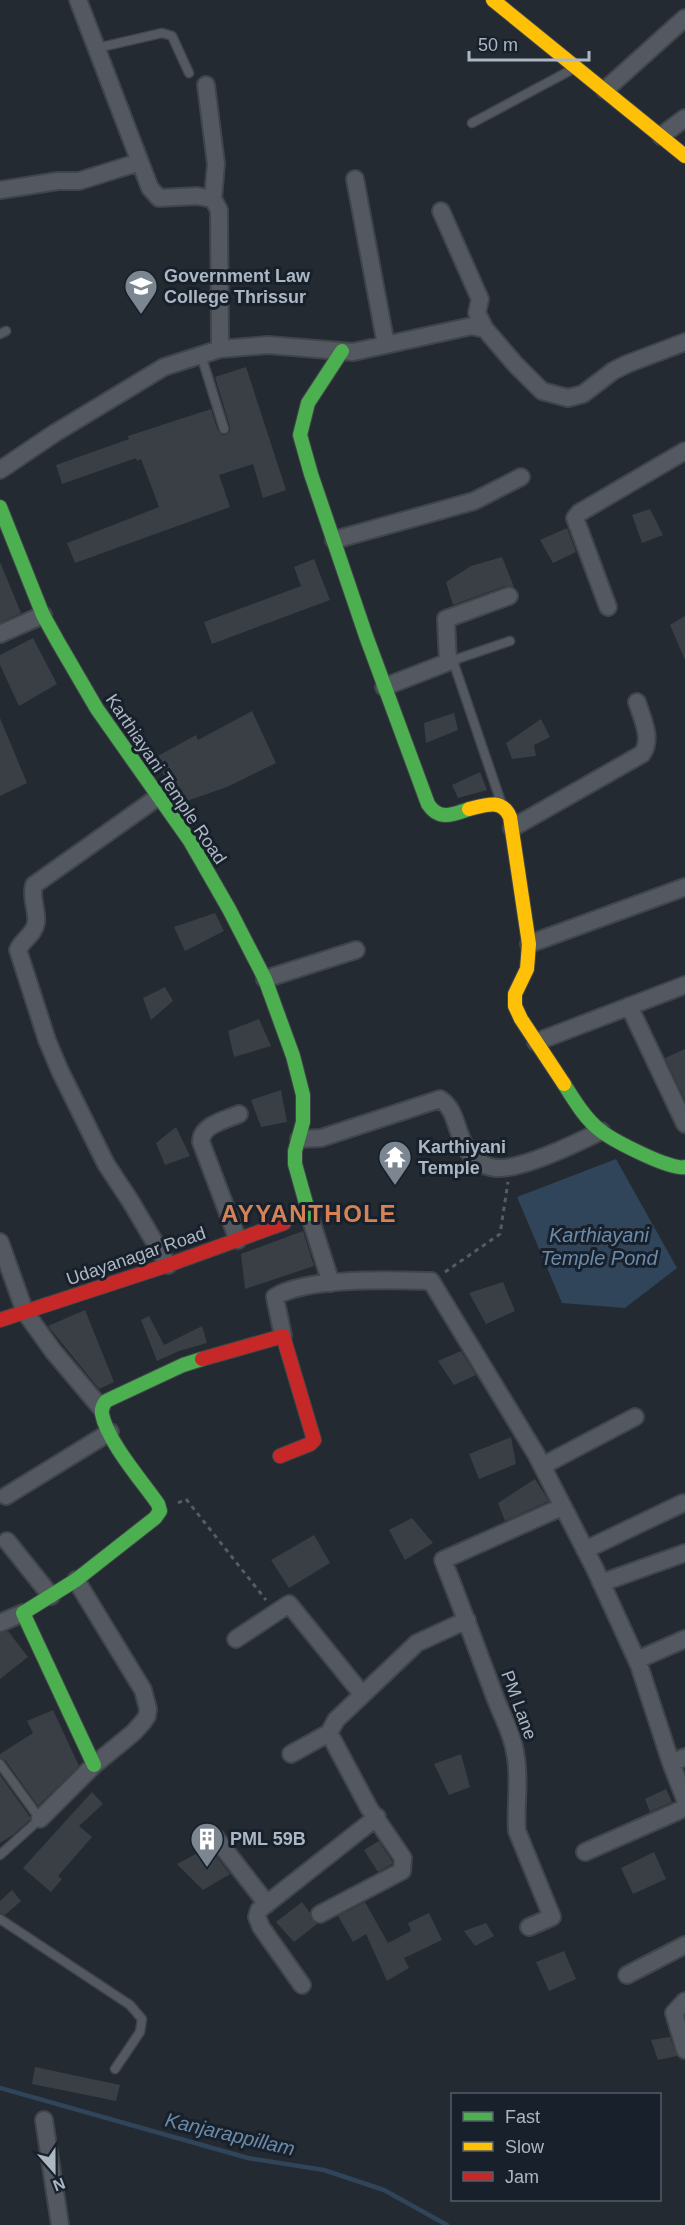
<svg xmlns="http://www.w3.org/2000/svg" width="685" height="2225" font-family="Helvetica,sans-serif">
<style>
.water{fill:#30445a}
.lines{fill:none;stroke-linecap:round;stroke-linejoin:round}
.stream{stroke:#30445a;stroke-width:4.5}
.building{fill:#393f45}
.lane-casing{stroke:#40454a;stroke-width:11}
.street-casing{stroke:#40454a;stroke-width:20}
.fast-casing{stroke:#40454a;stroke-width:16}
.slow-casing{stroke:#40454a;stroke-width:16}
.jam-casing{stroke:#40454a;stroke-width:16}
.path{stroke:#565c62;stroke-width:3;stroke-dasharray:4.5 4.5;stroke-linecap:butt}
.lane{stroke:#545860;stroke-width:8}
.street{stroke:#545860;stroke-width:16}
.fast{stroke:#4caf50;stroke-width:14}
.slow{stroke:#ffc107;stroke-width:14}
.jam{stroke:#c62828;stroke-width:14}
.labels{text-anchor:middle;stroke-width:6;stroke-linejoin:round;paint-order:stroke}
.poi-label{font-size:18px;font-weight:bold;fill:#acb7c4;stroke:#18212b;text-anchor:start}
.street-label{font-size:18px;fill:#acb7c4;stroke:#18212b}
.water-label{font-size:20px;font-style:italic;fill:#6b8aa9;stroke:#18212b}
.district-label{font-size:24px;font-weight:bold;letter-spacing:1.5px;fill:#d58356;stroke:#18212b}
</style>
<rect width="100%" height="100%" fill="#242a31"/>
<!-- water -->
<path class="water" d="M616,1159l61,109 -52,40 -63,-5 -45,-106z"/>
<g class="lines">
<!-- stream -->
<path class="stream" d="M0,2088l248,70 76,12 60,20 63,35"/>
</g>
<!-- building -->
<path class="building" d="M246,367l40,123 -23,8 -10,-34 -34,11 11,32 -155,56 -8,-20 92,-36 -18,-48 -4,2 -1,-3 -74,26 -6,-19 73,-26 -1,-3 83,-27 7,22 4,4h4l4,-4v-4l-15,-50z
M650,509l13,26 -21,8 -10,-28z
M567,528l9,24 -23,11 -13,-23z
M502,557l12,30 -9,-1 -52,19 -7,-23 25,-16z
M314,559l16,41 -118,44 -8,-22 97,-36 -7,-19z
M0,562l21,51 -21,10z
M685,616v44l-15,-35z
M33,638l24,46 -38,22 -19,-41v-10z
M252,711l24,52 -49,24 -46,16 -14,-20 -11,-26 40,-22 2,5z
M454,713l4,17 -32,13 -2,-20z
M0,718l27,65 -27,13z
M541,719l9,18 -16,8 2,11 -24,3 -6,-16z
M480,772l7,18 -29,8 -6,-13z
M215,913l9,18 -39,20 -11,-24z
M165,987l8,14 -22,19 -8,-22z
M259,1019l12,27 -37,11 -6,-26z
M685,1049v51l-20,-42z
M281,1090l6,32 -26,5 -10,-27z
M176,1127l14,29 -25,9 -9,-22z
M303,1231l11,35 -69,23 -4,-35z
M503,1282l12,29 -29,13 -17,-31z
M85,1310l29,72 -15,7 -51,-63z
M149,1316l15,29 38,-19 5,17 -28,8 -22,10 -16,-41z
M461,1351l15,24 -22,10 -16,-24z
M511,1437l5,27 -37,15 -10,-25z
M535,1479l14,22 -44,20 -7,-18z
M412,1518l21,25 -28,17 -16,-30z
M314,1535l16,28 -41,25 -18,-28z
M8,1631l20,26 -28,22v-46z
M53,1710l26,56 -41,40 -33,-46 -5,-2v-4l33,-21 -6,-12z
M461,1754l9,33 -21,8 -15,-31z
M0,1775l30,42v3l-17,15 -13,8z
M666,1789l6,13 -22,10 -5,-13z
M92,1792l11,12 -24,22 13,11 -34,39 4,3 -11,13 -28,-24z
M379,1841l13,20v3l-14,8 -14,-22z
M209,1847l21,27 -27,16 -26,-26z
M654,1852l12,27 -33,15 -12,-26z
M12,1890l9,11 -16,14 -5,-2v-12z
M302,1902l8,11 1,6 6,5 -23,18 -18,-20z
M365,1902l23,41 23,-12 -3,-8 21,-10 13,27 -38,18 5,10 -22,13 -21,-47 -13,8 -15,-26z
M486,1923l8,13 -19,10 -11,-15z
M564,1951l12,28 -27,12 -13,-29z
M670,2037l7,19 -19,4 -7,-20z
M35,2067l85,18 -4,16 -84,-17z"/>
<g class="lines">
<defs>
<path id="lane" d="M97,48l65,-15 10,3 17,37
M472,123l101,-54
M0,334l6,-3
M201,355l23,74
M451,661l59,-20
M453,661l48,141
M0,1764l40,55 -40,36
M0,1919l130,86 12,14 -2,13 -25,37"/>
<path id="street" d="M78,0l72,188 9,10 38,-2 16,3 6,11 1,139
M206,85l10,79 -3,35
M605,90l80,-72
M661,136l24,-18
M355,179l31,166
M0,190l58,-9h21l61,-19
M441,211l39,88 -3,14 8,16
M0,470l55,-37 109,-66 56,-18 48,-4 85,7 119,-26 13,3 30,35 27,27 26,7 15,-4 30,-23 14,-7 58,-22
M334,540l140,-39 47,-24
M608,607l-33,-89 4,-5 106,-62
M0,634l43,-19
M448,662l-2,-43 63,-23
M384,687l67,-26
M158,797l-124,88c-4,14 4,25 2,38 -2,12 -14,17 -18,27l29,90 13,31 46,93 25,38 37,63
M512,828l130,-74c11,-15 0,-36 -5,-52
M529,944l156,-57
M265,979l91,-29
M629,1006l56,118
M536,1042l149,-57
M299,1139l22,-1 119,-39c15,9 16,30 24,45 6,13 16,22 32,24 26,2 81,-25 105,-37
M309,1214l22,69
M238,1240l-37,-98c0,-17 24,-22 38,-28
M0,1242l25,70 28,39 48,57
M283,1336l-8,-39c30,-20 118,-17 156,-16l105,173 59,115 44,96 32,98 14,36
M542,1466l93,-49
M6,1496l104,-64
M7,1541l44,55
M585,1550l98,-47
M601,1583l84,-30
M0,1623l23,-10
M236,1639l53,-35 73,90
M637,1660l48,-21
M291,1754l38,-21
M671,1763l14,-6
M40,1819l54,-54 39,-32 10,-11 4,-6 1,-7 -5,-19 -67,-110
M215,1837l52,67
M585,1852l100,-44
M320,1914l82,-43 1,-13 -34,-50 -40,-75 7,-13 81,-77 50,-23
M529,1927l23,-10 -35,-86c-2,-24 3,-47 -1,-73 -3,-25 -16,-45 -24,-69 -16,-43 -32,-86 -49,-129l119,-53
M627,1975l58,-30
M302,1985l-41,-58 -4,-10 2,-7 118,-93
M685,2001l-11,12 11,37
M44,2120l16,105"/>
<path id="fast" d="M342,351l-34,52 -8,32 11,39 55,162 62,168c11,17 24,11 41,5
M0,507l43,108 15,27 39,67 93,132 39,68 36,70 28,77 10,39v27l-8,29v13l14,50
M564,1084c10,16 22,36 37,47 13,10 71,40 84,36
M94,1765l-71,-152 53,-33 79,-62 5,-7 -2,-7c-16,-23 -51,-63 -56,-90 -1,-5 1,-9 4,-13l77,-36 19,-6"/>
<path id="slow" d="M493,0l192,156
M469,809c16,-4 33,-11 41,8l19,127 -2,25 -12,25v12l6,13 43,65"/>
<path id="jam" d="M0,1320l168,-55 116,-42
M202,1359l81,-23 31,104 -4,4 -30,12"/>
</defs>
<!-- lane casing -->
<use href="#lane" class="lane-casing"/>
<!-- street casing -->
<use href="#street" class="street-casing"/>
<!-- fast casing -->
<use href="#fast" class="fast-casing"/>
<!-- slow casing -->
<use href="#slow" class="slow-casing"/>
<!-- jam casing -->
<use href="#jam" class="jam-casing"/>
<!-- path -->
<path class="path" d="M445,1272l55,-38 8,-52
M178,1503l8,-4 80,101"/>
<!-- lane -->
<use href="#lane" class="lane"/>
<!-- street -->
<use href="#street" class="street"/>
<!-- fast -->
<use href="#fast" class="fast"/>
<!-- slow -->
<use href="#slow" class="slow"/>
<!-- jam -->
<use href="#jam" class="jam"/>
</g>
<!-- icons -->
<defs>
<symbol id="university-pin" viewBox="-11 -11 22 30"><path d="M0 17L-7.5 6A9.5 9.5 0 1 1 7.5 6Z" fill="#7c8691" stroke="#18212b"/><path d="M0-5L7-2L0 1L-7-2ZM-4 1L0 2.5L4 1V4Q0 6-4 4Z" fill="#fff"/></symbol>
<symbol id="temple-pin" viewBox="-11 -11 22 30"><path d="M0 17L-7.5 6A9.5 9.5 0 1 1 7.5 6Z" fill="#7c8691" stroke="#18212b"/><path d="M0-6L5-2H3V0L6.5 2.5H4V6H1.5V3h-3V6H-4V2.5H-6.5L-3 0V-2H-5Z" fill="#fff"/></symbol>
<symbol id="building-pin" viewBox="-11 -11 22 30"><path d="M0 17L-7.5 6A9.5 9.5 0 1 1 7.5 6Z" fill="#7c8691" stroke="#18212b"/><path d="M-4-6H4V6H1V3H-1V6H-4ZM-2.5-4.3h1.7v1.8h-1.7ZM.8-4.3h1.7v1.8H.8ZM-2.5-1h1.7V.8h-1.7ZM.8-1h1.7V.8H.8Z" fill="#fff"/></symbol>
</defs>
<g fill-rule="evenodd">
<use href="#university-pin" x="122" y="267" width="38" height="52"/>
<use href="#temple-pin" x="376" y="1138" width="38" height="52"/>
<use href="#building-pin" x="188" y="1820" width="38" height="52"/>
</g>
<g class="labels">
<!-- poi labels -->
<g class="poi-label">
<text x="164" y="282">Government Law<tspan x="164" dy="21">College Thrissur</tspan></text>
<text x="418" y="1153">Karthiyani<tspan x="418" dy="21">Temple</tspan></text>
<text x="230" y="1845">PML 59B</text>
</g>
<!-- street labels -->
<g class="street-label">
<text transform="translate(166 779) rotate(56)" y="6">Karthiayani Temple Road</text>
<text transform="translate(136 1256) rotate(-19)" y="6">Udayanagar Road</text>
<text transform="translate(519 1705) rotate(70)" y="6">PM Lane</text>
</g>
<!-- water labels -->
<g class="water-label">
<text x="599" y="1242">Karthiayani<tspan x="599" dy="23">Temple Pond</tspan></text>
<text transform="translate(230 2134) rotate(13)" y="7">Kanjarappillam</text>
</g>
<!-- district labels -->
<g class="district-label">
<text x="309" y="1222">AYYANTHOLE</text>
</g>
</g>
<!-- legend -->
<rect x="451" y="2093" width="210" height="108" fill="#18212b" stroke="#535d68" stroke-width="1.5"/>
<rect x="463" y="2112" width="30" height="9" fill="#4caf50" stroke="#535d68" stroke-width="1.5"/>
<text x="505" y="2123" font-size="18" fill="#acb7c4">Fast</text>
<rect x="463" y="2142" width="30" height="9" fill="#ffc107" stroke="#535d68" stroke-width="1.5"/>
<text x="505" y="2153" font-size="18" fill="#acb7c4">Slow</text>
<rect x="463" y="2172" width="30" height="9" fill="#c62828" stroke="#535d68" stroke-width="1.5"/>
<text x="505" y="2183" font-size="18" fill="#acb7c4">Jam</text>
<!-- north arrow -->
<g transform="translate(54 2171) rotate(159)" stroke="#18212b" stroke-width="4.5" paint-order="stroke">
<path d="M0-4.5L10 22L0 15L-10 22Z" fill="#acb7c4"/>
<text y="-9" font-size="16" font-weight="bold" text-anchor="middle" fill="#acb7c4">N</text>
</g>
<!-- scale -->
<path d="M469 51v9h120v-9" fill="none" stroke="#acb7c4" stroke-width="3"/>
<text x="478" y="51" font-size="18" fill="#acb7c4" stroke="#18212b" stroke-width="4.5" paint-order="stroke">50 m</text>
</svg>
